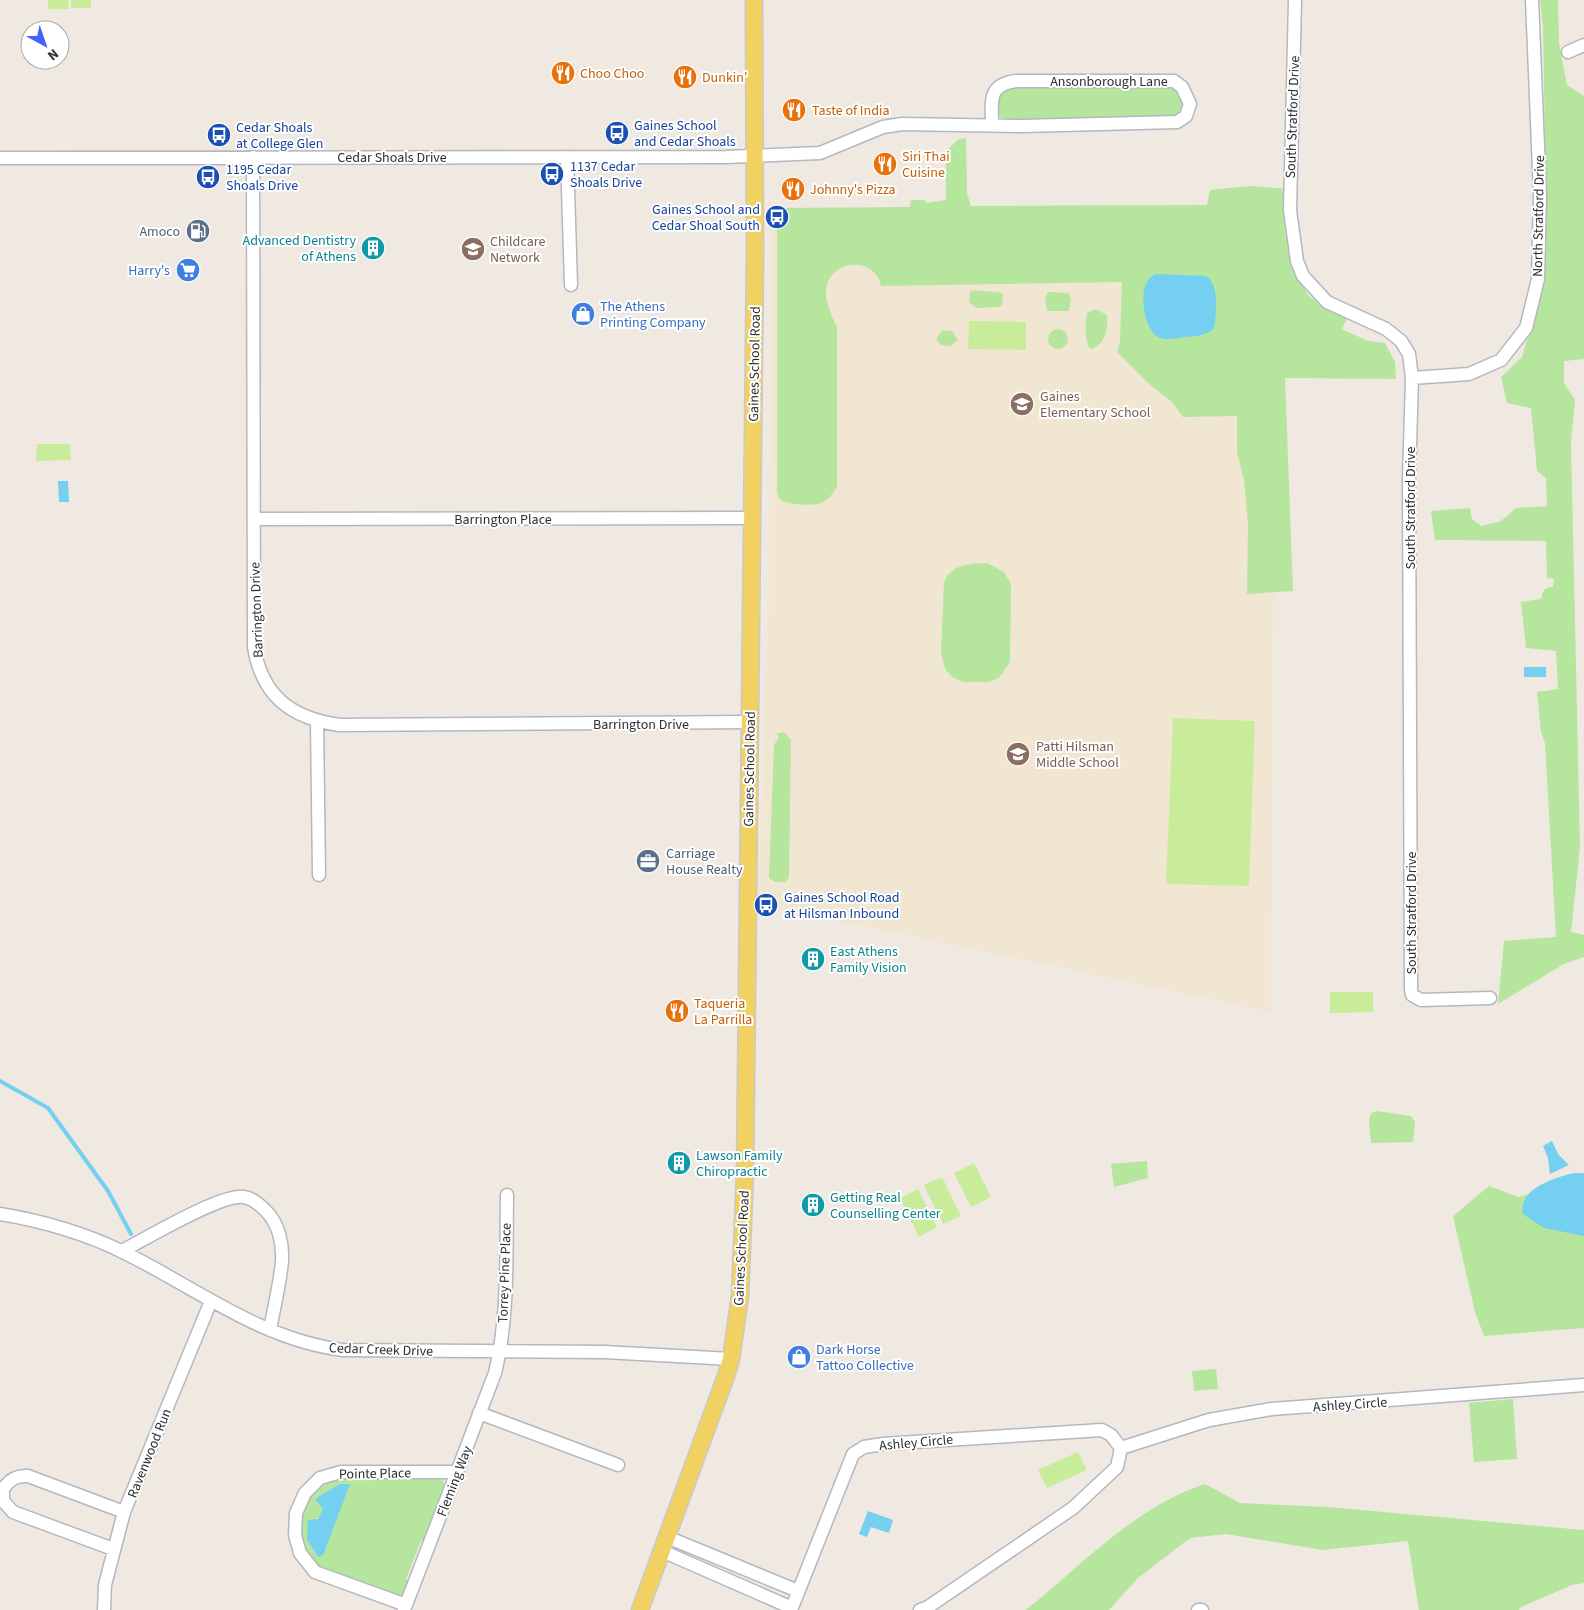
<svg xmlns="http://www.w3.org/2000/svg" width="1584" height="1610" viewBox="0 0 1584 1610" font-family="'Source Sans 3',sans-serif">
  <rect width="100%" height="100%" fill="#efe9e1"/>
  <path fill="#f0e6d1" d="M954,208L1276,210L1271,1012L758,904L769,597L771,210Z"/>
  <path fill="#b6e59e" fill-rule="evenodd" d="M1540,0H1558L1559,43L1567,85L1584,96V359L1564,361V383L1575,400L1571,442L1580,847L1571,932L1584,935V957L1564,964L1498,1004L1504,941L1556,937L1545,743L1541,732L1537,692L1558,689L1556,651L1526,648L1521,602L1541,599C1543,590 1544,587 1553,587L1554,579L1547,578L1546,541L1435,540L1431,511L1470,508L1472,519L1481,526L1501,521L1516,508L1547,506L1546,478L1537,471L1531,408L1507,403L1501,377L1522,357L1537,306L1545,146L1543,26Z
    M1005,87L1175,88L1182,92L1185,110L1170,121L1002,120L996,110L1000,90Z
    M966,138L967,193L971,206L1207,205L1210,190L1250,186L1287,189L1285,231L1290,261L1308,295L1322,306L1347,318L1342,329L1368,341L1385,343L1395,362L1396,379L1285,378L1293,591L1247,594L1248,524L1244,480L1237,452V416L1183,417L1172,402L1148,383L1117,352L1120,342L1122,282L881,286C877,262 844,257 830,278C820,293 831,314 837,327V487C833,493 829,499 823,502C814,507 785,505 779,498L777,491V208L910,207L911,200H924L927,203L946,200V151L959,139Z
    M975,290L1003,293L1002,305L999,307L976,308L969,302L970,292Z
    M1048,292L1068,293L1071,299L1069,311H1047L1045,299Z
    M1095,309L1107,315C1108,328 1106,344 1091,349C1084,342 1085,323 1087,313Z
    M1048 339a10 10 0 1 1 20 0a10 10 0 1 1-20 0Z
    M942,330L952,331L958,340L950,346L941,345L936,339Z
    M987,563L1004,572L1011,584L1010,662L999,678L988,682H963L952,677L945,669L941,652L944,582C952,564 969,564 987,563Z
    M784,732L791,740L789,877L786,882H775L769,878L774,745L779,737L776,734Z
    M1377,1111L1411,1116L1415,1122L1413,1142L1371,1143L1369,1120L1371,1113Z
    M1147,1161L1148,1178L1114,1187L1111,1164Z
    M1584,1176V1328L1484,1336L1475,1312L1453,1216L1489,1186L1519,1197Z
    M1216,1369L1218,1389L1194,1391L1192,1371Z
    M1513,1399L1517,1459L1474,1462L1469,1403Z
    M337,1477H442L445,1487L424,1541H421L406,1579L409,1581L403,1597C387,1592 326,1574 316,1566C303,1554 297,1535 301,1518C306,1497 318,1485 337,1477ZM323,1509L318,1557L307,1540L314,1520L321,1516Z
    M1205,1484L1240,1503L1327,1507L1584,1530V1583L1572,1585L1521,1607L1519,1610H1419L1408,1541L1322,1550L1226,1534L1190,1538L1138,1578L1109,1610H1026C1082,1565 1136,1506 1205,1484Z"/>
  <path fill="#c9ec9a" d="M48,0H68L69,9H48Z
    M71,0H91V8H71Z
    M969,321L1026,322V350L968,349Z
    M37,444H70L71,460L36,461Z
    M1173,718L1255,721L1249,886L1166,884Z
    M1330,992H1373V1012L1330,1013Z
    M974,1163L991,1197L971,1207L954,1173Z
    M942,1177L961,1216L943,1224L924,1185Z
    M918,1189L937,1227L919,1237L900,1198Z
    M1078,1452L1087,1470L1047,1488L1038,1470Z"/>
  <path fill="#75cff0" d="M1156,274L1206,276C1220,284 1216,314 1214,328C1206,336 1196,336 1185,337C1177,338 1165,341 1158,337C1142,327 1136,280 1156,274Z
    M58,481H68L69,502H59Z
    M1524,667H1546V677H1524Z
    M1552,1141L1558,1154L1569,1165L1550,1174L1548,1158L1543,1146Z
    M1574,1173H1584V1236L1544,1228L1523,1214C1517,1189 1556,1177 1574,1173Z
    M340,1484H350L323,1555L318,1557L307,1540L308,1520L318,1519L323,1509L315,1499Z
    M868,1511L893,1520L889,1533L871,1527L867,1537L859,1534Z"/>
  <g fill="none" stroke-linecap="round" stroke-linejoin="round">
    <path stroke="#75cff0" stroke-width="4" d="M0,1081L48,1108L108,1191L131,1234"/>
    <g stroke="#b4b7c1" stroke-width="15">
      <path id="minor" d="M1295,0L1290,210L1297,261L1303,276L1327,302L1386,329L1401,341L1409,354L1412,378L1409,480L1411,989L1412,995L1421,1000L1490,998
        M1568,52L1584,45
        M253,157L254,647C262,696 291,718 339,725L750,722
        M567,157L571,285
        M0,158L726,157L820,153L883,127L902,124L1022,126L1177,122L1186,116L1190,104L1182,87L1174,81H1016C987,85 992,101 992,125
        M1412,378L1469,374L1501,360L1526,328L1538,279L1540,195L1532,0
        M255,519L752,518
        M317,721L319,875
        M0,1214C42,1221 84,1233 123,1252C195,1287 261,1340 343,1350L604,1352L731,1359
        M122,1251C145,1239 222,1193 244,1197C253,1198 261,1206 266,1211C279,1224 283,1244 282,1261C280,1284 274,1307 270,1330
        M479,1413L618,1465
        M1121,1448L1209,1420L1272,1409L1584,1385
        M667,1537L798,1591
        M113,1549L13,1512L3,1501V1489C9,1480 16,1475 28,1476L124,1512
        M662,1551L790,1607
        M406,1605L315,1572L300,1553L295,1535L296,1513L305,1493L320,1478L341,1472H457
        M104,1610L105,1585L124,1512L211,1301
        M404,1610L495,1373C509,1315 506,1254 507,1195
        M791,1610L853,1454L864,1447L883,1444L1102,1430L1111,1435L1121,1448L1117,1467L1073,1508L928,1607L920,1610
        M1198,1610H1202"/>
    </g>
    <g stroke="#c9c9c9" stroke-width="19">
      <path id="major" d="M640,1610L726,1376L731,1359L740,1296L745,1173L755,253L754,0"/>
    </g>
    <use href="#minor" stroke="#fff" stroke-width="12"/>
    <use href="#major" stroke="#f2d163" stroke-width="16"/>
  </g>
  <defs>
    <g id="restaurant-disc" transform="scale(1.25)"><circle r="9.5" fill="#e8710a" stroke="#fff"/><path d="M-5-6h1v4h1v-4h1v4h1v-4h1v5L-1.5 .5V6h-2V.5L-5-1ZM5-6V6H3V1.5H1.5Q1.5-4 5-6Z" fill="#fff"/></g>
    <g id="bus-disc" transform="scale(1.25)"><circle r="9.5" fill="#1a4fb4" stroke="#fff"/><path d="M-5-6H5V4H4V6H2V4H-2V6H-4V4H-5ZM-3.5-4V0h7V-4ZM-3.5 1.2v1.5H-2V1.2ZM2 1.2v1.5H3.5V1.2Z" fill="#fff"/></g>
    <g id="fuel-disc" transform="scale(1.25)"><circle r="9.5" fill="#5c6f8a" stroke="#fff"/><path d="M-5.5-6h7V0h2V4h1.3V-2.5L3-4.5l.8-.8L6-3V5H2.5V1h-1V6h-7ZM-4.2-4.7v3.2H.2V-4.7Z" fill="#fff"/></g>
    <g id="building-disc" transform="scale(1.25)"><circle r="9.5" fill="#0f9aa8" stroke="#fff"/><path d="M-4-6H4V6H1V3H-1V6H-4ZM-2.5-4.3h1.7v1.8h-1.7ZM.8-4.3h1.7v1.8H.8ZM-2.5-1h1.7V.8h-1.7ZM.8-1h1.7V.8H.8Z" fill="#fff"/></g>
    <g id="school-disc" transform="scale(1.25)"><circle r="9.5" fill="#8d6e63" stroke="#fff"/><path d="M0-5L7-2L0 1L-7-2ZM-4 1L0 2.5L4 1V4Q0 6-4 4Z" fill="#fff"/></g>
    <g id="supermarket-disc" transform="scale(1.25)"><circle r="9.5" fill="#3f7fe0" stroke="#fff"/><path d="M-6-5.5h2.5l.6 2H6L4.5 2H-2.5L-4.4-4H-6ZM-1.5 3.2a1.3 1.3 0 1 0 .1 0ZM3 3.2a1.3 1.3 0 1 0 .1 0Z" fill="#fff"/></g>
    <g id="shop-disc" transform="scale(1.25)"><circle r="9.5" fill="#3f7fe0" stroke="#fff"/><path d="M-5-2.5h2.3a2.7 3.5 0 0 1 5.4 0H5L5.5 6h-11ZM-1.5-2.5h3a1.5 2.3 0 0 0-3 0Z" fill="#fff"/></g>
    <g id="office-disc" transform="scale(1.25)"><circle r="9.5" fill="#5c6f8a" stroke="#fff"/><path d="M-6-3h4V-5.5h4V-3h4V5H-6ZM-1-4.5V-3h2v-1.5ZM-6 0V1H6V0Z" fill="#fff"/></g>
  </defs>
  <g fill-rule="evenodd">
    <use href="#restaurant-disc" x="563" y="73"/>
    <use href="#restaurant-disc" x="685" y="77"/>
    <use href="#restaurant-disc" x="794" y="110"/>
    <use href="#bus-disc" x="617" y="133"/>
    <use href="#bus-disc" x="219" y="135"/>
    <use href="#restaurant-disc" x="885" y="164"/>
    <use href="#bus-disc" x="552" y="174"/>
    <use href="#bus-disc" x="208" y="177"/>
    <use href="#restaurant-disc" x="793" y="189"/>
    <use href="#bus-disc" x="777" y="217"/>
    <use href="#fuel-disc" x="198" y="231"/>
    <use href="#building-disc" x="373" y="248"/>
    <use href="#school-disc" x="473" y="249"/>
    <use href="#supermarket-disc" x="188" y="270"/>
    <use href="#shop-disc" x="583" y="314"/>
    <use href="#school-disc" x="1022" y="404"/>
    <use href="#school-disc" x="1018" y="754"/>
    <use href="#office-disc" x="648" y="861"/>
    <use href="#bus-disc" x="766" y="905"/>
    <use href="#building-disc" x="813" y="959"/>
    <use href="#restaurant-disc" x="677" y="1011"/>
    <use href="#building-disc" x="679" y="1163"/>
    <use href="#building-disc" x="813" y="1205"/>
    <use href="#shop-disc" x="799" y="1357"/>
  </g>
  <g text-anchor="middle" stroke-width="4" stroke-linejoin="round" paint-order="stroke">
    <g font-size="14" fill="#c56008" stroke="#fff" text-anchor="start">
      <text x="580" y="78">Choo Choo</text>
      <text x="702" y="82">Dunkin'</text>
      <text x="812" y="115">Taste of India</text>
      <text x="902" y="161">Siri Thai<tspan x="902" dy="16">Cuisine</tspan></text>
      <text x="810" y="194">Johnny's Pizza</text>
      <text x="694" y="1008">Taqueria<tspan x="694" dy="16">La Parrilla</tspan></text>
    </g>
    <g font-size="14" fill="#2e2e2e" stroke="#fff">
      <text x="1109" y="86">Ansonborough Lane</text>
      <text transform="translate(1292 117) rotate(-88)" y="5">South Stratford Drive</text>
      <text x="392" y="162">Cedar Shoals Drive</text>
      <text transform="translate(1538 216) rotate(-89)" y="5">North Stratford Drive</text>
      <text transform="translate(754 364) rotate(-89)" y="5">Gaines School Road</text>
      <text transform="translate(1410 508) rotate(-90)" y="5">South Stratford Drive</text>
      <text x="503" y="524">Barrington Place</text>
      <text transform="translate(256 610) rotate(-92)" y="5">Barrington Drive</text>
      <text x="641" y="729">Barrington Drive</text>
      <text transform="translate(749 769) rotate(-89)" y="5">Gaines School Road</text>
      <text transform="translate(1411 913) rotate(-90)" y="5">South Stratford Drive</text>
      <text transform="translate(741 1248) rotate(-87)" y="5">Gaines School Road</text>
      <text transform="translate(504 1273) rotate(-88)" y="5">Torrey Pine Place</text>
      <text transform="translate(381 1349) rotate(2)" y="5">Cedar Creek Drive</text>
      <text transform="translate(1350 1404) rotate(-4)" y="5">Ashley Circle</text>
      <text transform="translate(916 1442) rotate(-5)" y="5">Ashley Circle</text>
      <text transform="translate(149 1453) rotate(-68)" y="5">Ravenwood Run</text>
      <text transform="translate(375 1473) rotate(-1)" y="5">Pointe Place</text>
      <text transform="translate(454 1481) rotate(-69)" y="5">Fleming Way</text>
    </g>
    <g font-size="14" fill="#164399" stroke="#fff" text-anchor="start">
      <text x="634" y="130">Gaines School<tspan x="634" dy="16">and Cedar Shoals</tspan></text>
      <text x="236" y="132">Cedar Shoals<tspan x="236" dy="16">at College Glen</tspan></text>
      <text x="570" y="171">1137 Cedar<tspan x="570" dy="16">Shoals Drive</tspan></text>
      <text x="226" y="174">1195 Cedar<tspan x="226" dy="16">Shoals Drive</tspan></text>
      <text x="760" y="214" text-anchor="end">Gaines School and<tspan x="760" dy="16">Cedar Shoal South</tspan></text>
      <text x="784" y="902">Gaines School Road<tspan x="784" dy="16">at Hilsman Inbound</tspan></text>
    </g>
    <g font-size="14" fill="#4e5e75" stroke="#fff" text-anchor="end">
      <text x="180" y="236">Amoco</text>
      <text x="666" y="858" text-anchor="start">Carriage<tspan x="666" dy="16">House Realty</tspan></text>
    </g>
    <g font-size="14" fill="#0d838f" stroke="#fff" text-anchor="start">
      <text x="356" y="245" text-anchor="end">Advanced Dentistry<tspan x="356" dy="16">of Athens</tspan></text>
      <text x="830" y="956">East Athens<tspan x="830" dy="16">Family Vision</tspan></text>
      <text x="696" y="1160">Lawson Family<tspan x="696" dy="16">Chiropractic</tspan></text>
      <text x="830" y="1202">Getting Real<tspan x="830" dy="16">Counselling Center</tspan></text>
    </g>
    <g font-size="14" fill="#785e54" stroke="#fff" text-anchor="start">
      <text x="490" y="246">Childcare<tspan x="490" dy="16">Network</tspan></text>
      <text x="1040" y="401">Gaines<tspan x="1040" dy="16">Elementary School</tspan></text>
      <text x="1036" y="751">Patti Hilsman<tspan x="1036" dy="16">Middle School</tspan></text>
    </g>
    <g font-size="14" fill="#366cbe" stroke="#fff" text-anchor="start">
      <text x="170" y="275" text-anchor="end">Harry's</text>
      <text x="600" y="311">The Athens<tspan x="600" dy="16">Printing Company</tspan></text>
      <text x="816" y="1354">Dark Horse<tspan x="816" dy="16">Tattoo Collective</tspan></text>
    </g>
  </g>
  <g transform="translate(45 45) rotate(140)"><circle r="24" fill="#ffffff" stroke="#ababab"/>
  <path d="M0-4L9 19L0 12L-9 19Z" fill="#4264fb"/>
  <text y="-8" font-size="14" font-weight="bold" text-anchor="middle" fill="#2e2e2e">N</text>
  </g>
</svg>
